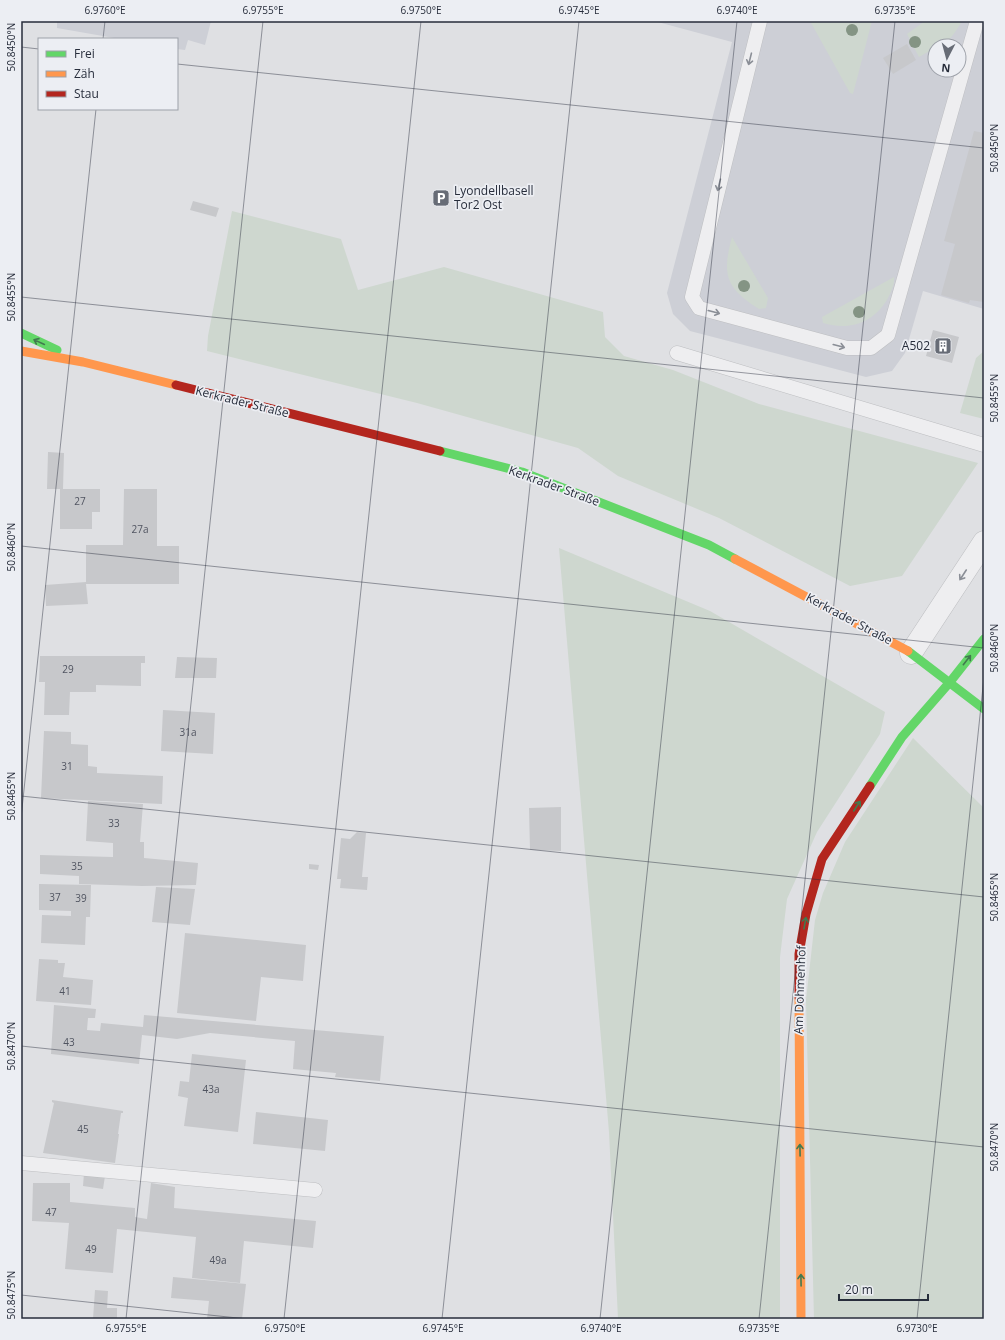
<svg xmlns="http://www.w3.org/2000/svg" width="1005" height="1340" viewBox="0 0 1005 1340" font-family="'Open Sans',sans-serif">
  <rect width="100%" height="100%" fill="#dfe0e3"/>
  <path fill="#cdcfd6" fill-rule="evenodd" d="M57,21H211L205,45L188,40L185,50L177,49V39H120L57,28Z
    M654,21H984V309L923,291L905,353L892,371L866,377L690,331L673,314L667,293L732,42ZM935,46H959V70H935Z"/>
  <path fill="#ced7cf" d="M810,21H872L853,94L850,93Z
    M925,21H962C956,31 948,46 935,46V48L919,57L907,34Z
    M232,211L341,239L358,290L444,267L603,312L605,337L624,356L673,370L759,404L978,463L902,576L850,586L719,518L618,476L578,448L417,403L207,351L208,336Z
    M732,237L768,298L766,308L759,309C725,288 722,274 732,237Z
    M894,277C895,284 891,292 888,298C874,323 850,331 823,323L822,317Z
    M984,351V419L960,413L976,358Z
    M559,548L710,611L885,712L880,734L817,832L787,899L780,957V1319H618L609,1132Z
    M913,738L984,808V1319H814L806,1000L815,920L823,893L845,842Z"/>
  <path fill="#c7c8cb" d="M907,44L916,60L893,74L883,58Z
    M974,131L984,133V302L970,300L969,303L941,295L955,244L944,241Z
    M193,201L219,208L216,217L190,210Z
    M933,330L959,337L952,363L926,356Z
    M48,452L64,453L63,489H100V512H92V529H60V489H47Z
    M124,489H157V546H179V584H86L88,604L46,606L45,585L86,582V545H123Z
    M40,656H145V663H141V686L96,685V692H70L69,715H44L45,682H39Z
    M177,657L217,658L216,678H175Z
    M163,710L215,713L213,754L161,751Z
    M44,731L71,732V744L88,745V766L97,767V773L163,776L162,804L41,798Z
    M88,801L143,804L140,842H144V858L198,863L196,885L142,886L79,884V876L40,874V855L113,857V843L86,841Z
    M561,807V851L530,850L529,808Z
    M357,832L366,833L362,877H368L367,890L340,888L341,879H337L341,838L350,839Z
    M309,864L319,865L318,870L309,869Z
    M39,884L91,885L90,917H86L85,945L41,943L42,915L71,916V911L39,910Z
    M156,887L195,889L190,925L152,922Z
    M185,933L306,945L303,981L261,977L256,1021L177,1013Z
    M39,959L58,960V963H65L63,977L93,980L91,1005L36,1001Z
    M54,1005L96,1009L95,1018H88L87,1030L100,1031L101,1023L143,1027L144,1015L384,1036L380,1081L335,1077L336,1073L293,1069L295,1041L210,1033L177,1039L142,1035L139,1064L51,1054Z
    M192,1054L246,1060L238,1132L184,1126L188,1098L178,1096L180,1081L189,1082Z
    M52,1100L123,1111V1113H121L118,1134H119L115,1163L43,1153L54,1103L52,1102Z
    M256,1112L328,1120L325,1151L253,1144Z
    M84,1173L105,1176L103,1189L83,1186Z
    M33,1183H70V1202L135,1208V1217L147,1219L151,1183L175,1187L174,1208L316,1221L313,1248L244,1241L240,1283L192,1278L196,1237L117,1229L113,1273L65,1269L69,1223L32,1221Z
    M173,1277L246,1284L242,1319H207L209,1301L171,1298Z
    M95,1290L108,1291L107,1308H117V1319H93Z"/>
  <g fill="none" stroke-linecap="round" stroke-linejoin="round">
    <g stroke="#bdbec1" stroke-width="15">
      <path id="lane" d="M760,21L692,297L699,308L847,348H871L888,335L977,21
        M677,353L984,445
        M21,1163L315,1190"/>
    </g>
    <g stroke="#bdbec1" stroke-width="23">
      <path id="street" d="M911,653L984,542"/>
    </g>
    <use href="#lane" stroke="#eeeef0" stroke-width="14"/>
    <use href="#street" stroke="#eeeef0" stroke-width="22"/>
    <path stroke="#63d668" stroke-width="9" d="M21,333L57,350
      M440,451L522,472L709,545L735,559
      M908,651L984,709
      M870,786L902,737L950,682L984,639"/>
    <path stroke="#ff974d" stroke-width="9" d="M21,351L83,362L176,385
      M735,559L908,651
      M799,997L801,1319"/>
    <path stroke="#b3261e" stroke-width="9" d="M176,385L440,451
      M799,997V954L806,914L822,859L870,786"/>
  </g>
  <g fill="#849484">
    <circle cx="852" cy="30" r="6"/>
    <circle cx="915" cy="42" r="6"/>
    <circle cx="744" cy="286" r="6"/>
    <circle cx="859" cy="312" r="6"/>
  </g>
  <defs><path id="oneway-shaft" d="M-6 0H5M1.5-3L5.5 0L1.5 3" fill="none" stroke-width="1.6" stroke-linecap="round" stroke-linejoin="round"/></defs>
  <g stroke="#8a8e96">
    <use href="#oneway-shaft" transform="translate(750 59) rotate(104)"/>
    <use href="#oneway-shaft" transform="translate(719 185) rotate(104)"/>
    <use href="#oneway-shaft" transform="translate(714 312) rotate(15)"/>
    <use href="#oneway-shaft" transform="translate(839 346) rotate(15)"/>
    <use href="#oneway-shaft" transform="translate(963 575) rotate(123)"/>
  </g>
  <g stroke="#42794f">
    <use href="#oneway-shaft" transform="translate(39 342) rotate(-155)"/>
    <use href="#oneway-shaft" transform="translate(967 660) rotate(-52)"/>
    <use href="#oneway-shaft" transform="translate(857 806) rotate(-57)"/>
    <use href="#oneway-shaft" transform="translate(805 923) rotate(-80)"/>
    <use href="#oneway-shaft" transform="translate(800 1150) rotate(-91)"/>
    <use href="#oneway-shaft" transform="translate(801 1280) rotate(-91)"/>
  </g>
  <path fill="none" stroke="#272d3b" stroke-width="1" stroke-opacity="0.45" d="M103,39L105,21M21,47L39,49M177,64L984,148M21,297L984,398M21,546L984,648M21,796L984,897M21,818L96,109M21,1046L984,1147M21,1295L247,1319M126,1319L263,21M284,1319L421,21M442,1319L579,21M600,1319L737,21M759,1319L895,21M917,1319L984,677"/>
  <defs>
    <g id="parking-square" transform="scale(0.9)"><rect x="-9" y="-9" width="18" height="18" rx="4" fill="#676c76" stroke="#eceef3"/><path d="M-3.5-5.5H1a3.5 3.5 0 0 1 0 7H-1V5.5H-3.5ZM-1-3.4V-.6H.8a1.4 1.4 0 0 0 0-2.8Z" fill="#fff"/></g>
    <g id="building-square" transform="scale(0.9)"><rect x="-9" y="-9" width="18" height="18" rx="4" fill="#676c76" stroke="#eceef3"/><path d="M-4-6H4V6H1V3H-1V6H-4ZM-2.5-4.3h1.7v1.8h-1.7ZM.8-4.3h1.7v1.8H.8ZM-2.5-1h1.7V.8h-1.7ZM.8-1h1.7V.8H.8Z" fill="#fff"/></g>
  </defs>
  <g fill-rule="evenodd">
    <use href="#parking-square" x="441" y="198"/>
    <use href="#building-square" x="943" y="346"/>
  </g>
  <g text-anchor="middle" stroke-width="3.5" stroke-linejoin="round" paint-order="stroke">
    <g font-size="10" fill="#505460">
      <text x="80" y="505">27</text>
      <text x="140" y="533">27a</text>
      <text x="68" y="673">29</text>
      <text x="188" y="736">31a</text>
      <text x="67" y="770">31</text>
      <text x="114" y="827">33</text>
      <text x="77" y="870">35</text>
      <text x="55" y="901">37</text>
      <text x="81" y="902">39</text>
      <text x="65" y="995">41</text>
      <text x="69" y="1046">43</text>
      <text x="211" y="1093">43a</text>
      <text x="83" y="1133">45</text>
      <text x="51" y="1216">47</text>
      <text x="91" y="1253">49</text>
      <text x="218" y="1264">49a</text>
    </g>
    <g font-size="12" fill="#272d3b" stroke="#eceef3" text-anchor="start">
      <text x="454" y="195">Lyondellbasell<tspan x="454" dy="14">Tor2 Ost</tspan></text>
      <text x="930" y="350" text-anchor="end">A502</text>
    </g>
    <g font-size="12" fill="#272d3b" stroke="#eceef3">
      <text transform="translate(242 402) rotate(14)" y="4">Kerkrader Straße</text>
      <text transform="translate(554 486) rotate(20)" y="4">Kerkrader Straße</text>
      <text transform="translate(849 619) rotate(28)" y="4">Kerkrader Straße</text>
      <text transform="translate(800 990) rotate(-88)" y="4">Am Dohmenhof</text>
    </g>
  </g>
  <rect width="1005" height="1340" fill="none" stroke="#eceef3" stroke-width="44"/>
  <rect x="38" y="38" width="140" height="72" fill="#eceef3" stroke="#9da1a9"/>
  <rect x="46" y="51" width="20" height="6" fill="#63d668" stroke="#9da1a9"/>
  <text x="74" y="58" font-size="12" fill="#272d3b">Frei</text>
  <rect x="46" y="71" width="20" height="6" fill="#ff974d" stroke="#9da1a9"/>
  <text x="74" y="78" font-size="12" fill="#272d3b">Zäh</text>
  <rect x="46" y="91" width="20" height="6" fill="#b3261e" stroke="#9da1a9"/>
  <text x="74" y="98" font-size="12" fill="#272d3b">Stau</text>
  <g transform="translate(947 58) rotate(186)"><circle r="19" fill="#eceef3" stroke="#9da1a9"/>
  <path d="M0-3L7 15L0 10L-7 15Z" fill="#676c76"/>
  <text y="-6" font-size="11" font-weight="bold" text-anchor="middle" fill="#272d3b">N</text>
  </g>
  <path d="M839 1294v6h89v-6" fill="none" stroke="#272d3b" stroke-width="2"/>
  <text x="845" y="1294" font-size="12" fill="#272d3b" stroke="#eceef3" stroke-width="3" paint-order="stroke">20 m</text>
  <rect x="22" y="22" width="961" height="1296" fill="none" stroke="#272d3b" stroke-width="1.5"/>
  <g font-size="10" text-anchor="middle" fill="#272d3b">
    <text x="105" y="14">6.9760°E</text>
    <text x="263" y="14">6.9755°E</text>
    <text x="421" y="14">6.9750°E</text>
    <text x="579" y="14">6.9745°E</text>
    <text x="737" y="14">6.9740°E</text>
    <text x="895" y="14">6.9735°E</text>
    <text transform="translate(11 47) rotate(-90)" y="4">50.8450°N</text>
    <text transform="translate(994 148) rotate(-90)" y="4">50.8450°N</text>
    <text transform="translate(11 297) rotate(-90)" y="4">50.8455°N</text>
    <text transform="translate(994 398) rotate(-90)" y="4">50.8455°N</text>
    <text transform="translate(11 547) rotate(-90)" y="4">50.8460°N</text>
    <text transform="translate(994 648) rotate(-90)" y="4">50.8460°N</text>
    <text transform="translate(11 796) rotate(-90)" y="4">50.8465°N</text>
    <text transform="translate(994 897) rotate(-90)" y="4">50.8465°N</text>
    <text transform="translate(11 1046) rotate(-90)" y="4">50.8470°N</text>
    <text transform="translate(994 1147) rotate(-90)" y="4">50.8470°N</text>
    <text transform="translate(11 1295) rotate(-90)" y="4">50.8475°N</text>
    <text x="126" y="1332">6.9755°E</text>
    <text x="285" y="1332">6.9750°E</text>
    <text x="443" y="1332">6.9745°E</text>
    <text x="601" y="1332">6.9740°E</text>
    <text x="759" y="1332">6.9735°E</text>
    <text x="917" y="1332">6.9730°E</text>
  </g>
</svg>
